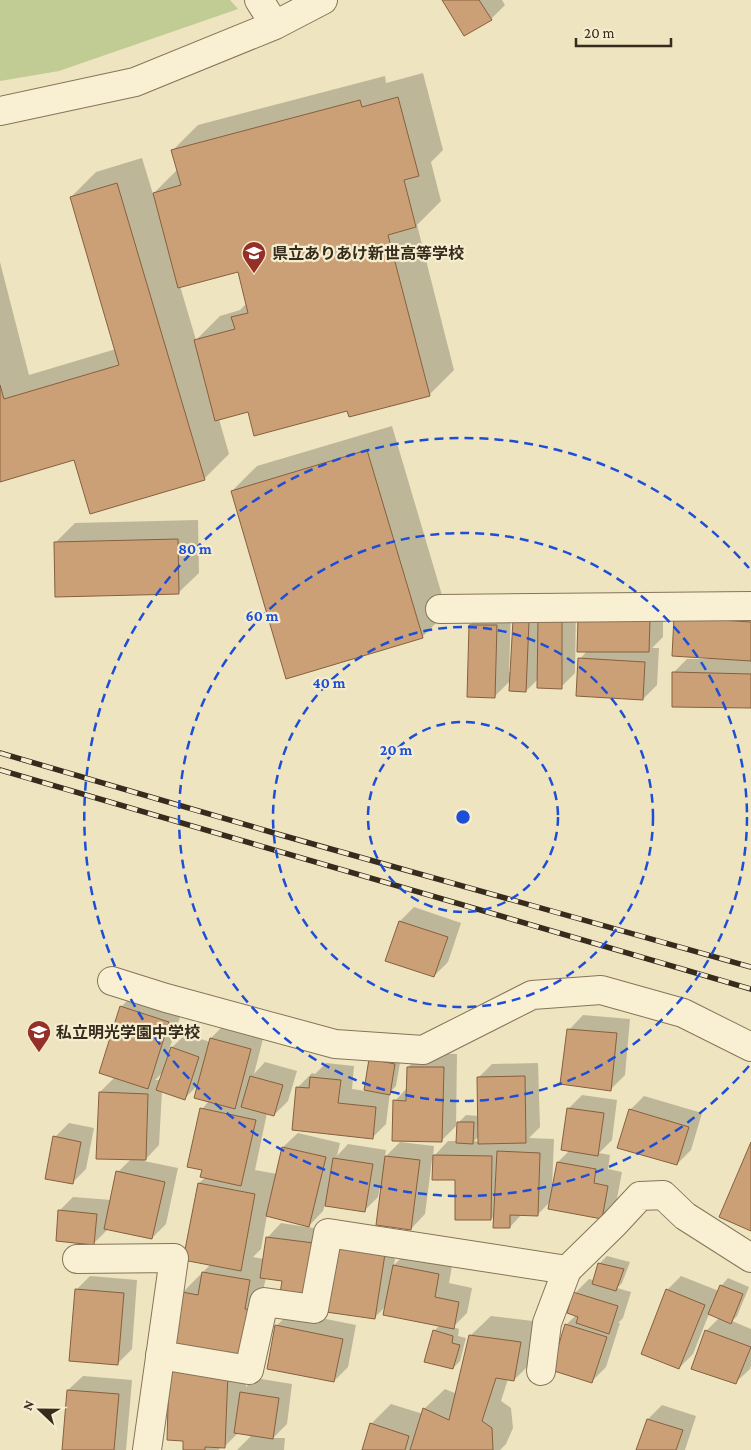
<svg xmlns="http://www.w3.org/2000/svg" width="751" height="1450" viewBox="0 0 751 1450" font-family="'Crimson Pro','Noto Sans JP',serif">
  <rect width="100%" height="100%" fill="#eee4c0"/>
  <path fill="#c1cb94" d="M0,0H230L238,9L59,71L0,81Z"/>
  <path fill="#0003" fill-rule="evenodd" d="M444,0H502L505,5L491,19Z
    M423,73L443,150L431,162L441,201L417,225L454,370L429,395L348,410L249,411L219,419L229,454L204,479L75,459L0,480V262L29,375L116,349L71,197L96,172L142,158L153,194L178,169L173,150L198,125L385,76L386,83ZM238,271L247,303L240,310L220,316L196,340L180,286Z
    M392,426L447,612L422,637L232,491L257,466Z
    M198,520L199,573L178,593L55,543L75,523Z
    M576,606L575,673L561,687L539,678L526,691L511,680L495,696L470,625L484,611L511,612L509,672H512L515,620Z
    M663,606V637L652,648H659L657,685L643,699L580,659L587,651Z
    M751,608V706L673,673L687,659H708V657L676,618Z
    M414,907L461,923L448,962L434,976L400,921Z
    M135,993L183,1008L169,1050L186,1034L210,1042L211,1038L225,1024L264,1035L254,1074L265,1062L297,1071L288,1101L274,1115L267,1113L255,1170L277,1174L283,1147L298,1133L340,1143L337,1156L348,1144L386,1150L385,1157L400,1142L434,1146L433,1157L448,1141H457L459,1122L466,1115L479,1116L478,1078L492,1064L538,1063L540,1127L529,1138L554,1139L552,1188H554L558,1162L570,1150L568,1109L582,1095L617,1100L612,1140L599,1153L610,1155L608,1169L622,1172L616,1204L602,1218L551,1201L537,1215L522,1214L510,1227L495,1215L491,1219L457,1179L432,1160L425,1214L411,1229L382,1186H380L378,1197L364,1211L325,1205L323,1211L308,1227L327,1230L283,1280L266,1278L247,1355L246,1387L255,1378L292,1384L287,1424L273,1438H285L284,1450H237L252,1435L238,1433L224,1447H222L218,1450H184L185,1440L171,1372L183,1292L211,1264L199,1183L206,1177L203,1169L202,1109L209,1101L199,1084L185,1098L162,1091L159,1145L144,1161L178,1168L166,1224L152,1238L108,1229L94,1243L59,1211L73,1197L111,1200L118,1172L131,1159L100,1092L115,1077L121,1007ZM164,1071L161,1080H155ZM479,1136V1142L474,1141ZM267,1215L307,1225V1227L281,1223L267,1238L264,1259L253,1257L261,1249Z
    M583,1015L630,1019L625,1075L611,1089L569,1030Z
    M422,1053L457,1054L456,1126L442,1140L395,1101L407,1088L408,1067Z
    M401,1057L396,1086L390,1092L386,1124L372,1138L297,1088L312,1073L315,1074L326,1063L354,1066L352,1089L365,1091L370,1060Z
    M644,1096L702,1113L691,1150L677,1164L630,1110Z
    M69,1123L94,1128L86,1169L72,1183L55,1137Z
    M398,1240L394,1265L408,1251L453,1260L449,1283L472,1288L467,1313L453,1327L459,1329L458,1336L466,1338L460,1361L453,1368L434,1331L440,1325L386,1306L375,1317L328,1311Z
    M607,1256L630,1262L622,1283L617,1288L631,1292L623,1318L618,1323H620L606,1367L592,1381L566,1325L576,1315L575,1293L589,1279L594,1280L600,1263Z
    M90,1276L137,1280L132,1349L118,1363L76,1290Z
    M681,1276L719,1291L722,1285L728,1278L749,1287L737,1316L732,1321L751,1329V1365L750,1369L735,1383L706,1331L719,1318L709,1314L693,1354L679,1368L667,1290Z
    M291,1312L356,1325L348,1367L334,1381L276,1326Z
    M491,1316L541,1322L534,1360L514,1380L508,1379L501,1401L511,1408L513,1428L506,1444L500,1450H363L371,1424L391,1404L423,1414L424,1409L445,1389L457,1394L470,1336Z
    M83,1376L132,1380L126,1450H63L68,1390Z
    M662,1405L696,1416L685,1450H638L648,1419Z"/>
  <path fill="#cca076" stroke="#86603e" d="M442,0H479L492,20L464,36Z
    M398,97L419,176L404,180L416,227L388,235L430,396L349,417L347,411L254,436L248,412L215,421L194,340L235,329L231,317L248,313L238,272L178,288L153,193L181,185L171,150L360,100L362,107Z
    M117,183L205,480L90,514L74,460L0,482V385L4,399L119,365L70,197Z
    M367,450L423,638L286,679L231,491Z
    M178,539L179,594L55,597L54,542Z
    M674,617L751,622V661L672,656Z
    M578,619H650L649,652H577Z
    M513,620L529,621L526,692L509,691Z
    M538,620H562V689L537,688Z
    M469,625H497L495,698L467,697Z
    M578,658L645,662L643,700L576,696Z
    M672,672L751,674V708L672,707Z
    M399,921L448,937L434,977L385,961Z
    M120,1006L169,1022L148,1089L99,1073Z
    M567,1029L617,1033L611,1091L560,1084Z
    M210,1038L251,1049L235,1109L194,1098Z
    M171,1047L199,1057L185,1100L156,1090Z
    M369,1059L395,1064L390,1095L364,1090Z
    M407,1067H444L442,1142L392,1141L393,1100L406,1101Z
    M250,1076L283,1085L274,1116L241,1107Z
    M525,1076L526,1143L478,1144L477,1077Z
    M310,1077L341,1080L338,1103L376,1107L373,1139L292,1130L296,1087L309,1088Z
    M99,1092L148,1094L146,1160L96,1159Z
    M200,1108L256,1120L241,1186L200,1177L202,1170L187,1167Z
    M567,1108L604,1113L598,1156L561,1150Z
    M629,1109L689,1127L677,1165L617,1148Z
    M457,1122H474L473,1144L456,1143Z
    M53,1136L81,1142L73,1184L45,1179Z
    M751,1142V1231L719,1217Z
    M282,1147L326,1157L309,1227L266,1216Z
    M497,1151L540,1153L538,1216L510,1215V1228H493Z
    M433,1155L492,1156L491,1220H455V1180H432Z
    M385,1156L420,1160L411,1230L376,1225Z
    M333,1158L373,1164L365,1212L325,1206Z
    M557,1162L596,1169L594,1183L608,1186L602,1219L548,1209Z
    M116,1171L165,1182L152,1239L104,1229Z
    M198,1183L255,1194L241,1271L183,1260Z
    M58,1210L97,1214L94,1245L56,1241Z
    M266,1237L314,1243L306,1297L280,1293L282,1281L260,1278Z
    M336,1247L385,1254L375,1319L326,1312Z
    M598,1263L624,1269L616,1291L592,1284Z
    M393,1265L439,1274L435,1297L459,1302L454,1329L383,1315Z
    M202,1272L250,1280L245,1309L254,1310L246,1358L172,1346L182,1292L198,1295Z
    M720,1285L743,1294L731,1324L708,1314Z
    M75,1289L124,1293L118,1365L69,1361Z
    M666,1289L705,1305L679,1369L641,1354Z
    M573,1292L618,1306L609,1334L576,1323L578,1317L567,1313Z
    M565,1324L607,1337L592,1383L551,1370Z
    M275,1325L343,1339L334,1382L267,1369Z
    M433,1330L453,1336L452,1343L460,1345L453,1369L424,1362Z
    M705,1330L751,1347L736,1384L691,1369Z
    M469,1335L521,1342L514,1381L496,1378L482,1421L492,1428L493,1450H410L423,1408L449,1420Z
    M169,1371L228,1373L225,1448L205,1447V1450H183V1441L167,1440Z
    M67,1390L119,1394L114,1450H62Z
    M240,1392L279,1398L273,1439L234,1433Z
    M647,1419L683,1430L676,1450H636Z
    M370,1423L409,1436L405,1450H362Z"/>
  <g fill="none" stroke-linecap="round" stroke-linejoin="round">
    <g stroke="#867458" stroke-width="30">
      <path id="minor" d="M259,0L275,25
        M0,111L135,82L275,25L323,0
        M440,609L751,606
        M112,981L166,998L335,1044L423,1050L532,995L601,990L683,1013L751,1047
        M77,1259L174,1258L147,1450
        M160,1355L249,1370L264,1302L314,1309L328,1233L567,1270
        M541,1371L547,1323L567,1270L614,1224L640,1196L663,1195L685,1216L751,1258"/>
    </g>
    <use href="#minor" stroke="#f9f0d3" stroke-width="28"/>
    <g stroke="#362b1c" stroke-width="5.5">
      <path id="rail" d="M0,753L281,835L751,967
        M0,770L751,989"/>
    </g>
    <use href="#rail" stroke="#f5edcf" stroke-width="4" stroke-dasharray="11" stroke-linecap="butt"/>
  </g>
  <g fill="none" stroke="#1d4ed8" stroke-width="2.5" stroke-dasharray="9 6">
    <circle cx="463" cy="817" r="95"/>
    <circle cx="463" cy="817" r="190"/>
    <circle cx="463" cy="817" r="284"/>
    <path d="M749 1066A379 379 0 1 1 749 568"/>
  </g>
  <defs>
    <g id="school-pin" transform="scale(1.25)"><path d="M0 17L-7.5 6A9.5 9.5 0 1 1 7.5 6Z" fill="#953028" stroke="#f5edcf"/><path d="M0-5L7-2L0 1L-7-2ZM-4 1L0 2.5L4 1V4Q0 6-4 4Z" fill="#fff"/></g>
  </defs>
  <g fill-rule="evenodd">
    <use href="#school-pin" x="254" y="253"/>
    <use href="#school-pin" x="39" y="1032"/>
  </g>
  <g text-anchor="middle" stroke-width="4.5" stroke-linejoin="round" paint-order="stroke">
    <g font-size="16" font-weight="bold" fill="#362b1c" stroke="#f5edcf" text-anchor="start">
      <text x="272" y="259">県立ありあけ新世高等学校</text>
      <text x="56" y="1038">私立明光学園中学校</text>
    </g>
  </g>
  <circle cx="463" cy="817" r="8" fill="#1d4ed8" stroke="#f5edcf" stroke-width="2.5"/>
  <g font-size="15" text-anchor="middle" font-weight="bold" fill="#1d4ed8" stroke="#f5edcf" stroke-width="4.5" stroke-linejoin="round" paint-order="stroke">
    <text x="195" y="554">80 m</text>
    <text x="262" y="621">60 m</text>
    <text x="329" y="688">40 m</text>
    <text x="396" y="755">20 m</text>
  </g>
  <g transform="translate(40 1410) rotate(292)" stroke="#f5edcf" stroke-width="4" paint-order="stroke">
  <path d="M0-4L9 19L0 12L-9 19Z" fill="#362b1c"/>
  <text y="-8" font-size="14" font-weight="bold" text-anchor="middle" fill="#362b1c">N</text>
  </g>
  <path d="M576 38v8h95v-8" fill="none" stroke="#362b1c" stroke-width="2.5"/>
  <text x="584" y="38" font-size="15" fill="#362b1c" stroke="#f5edcf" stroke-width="4" paint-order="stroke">20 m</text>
</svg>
